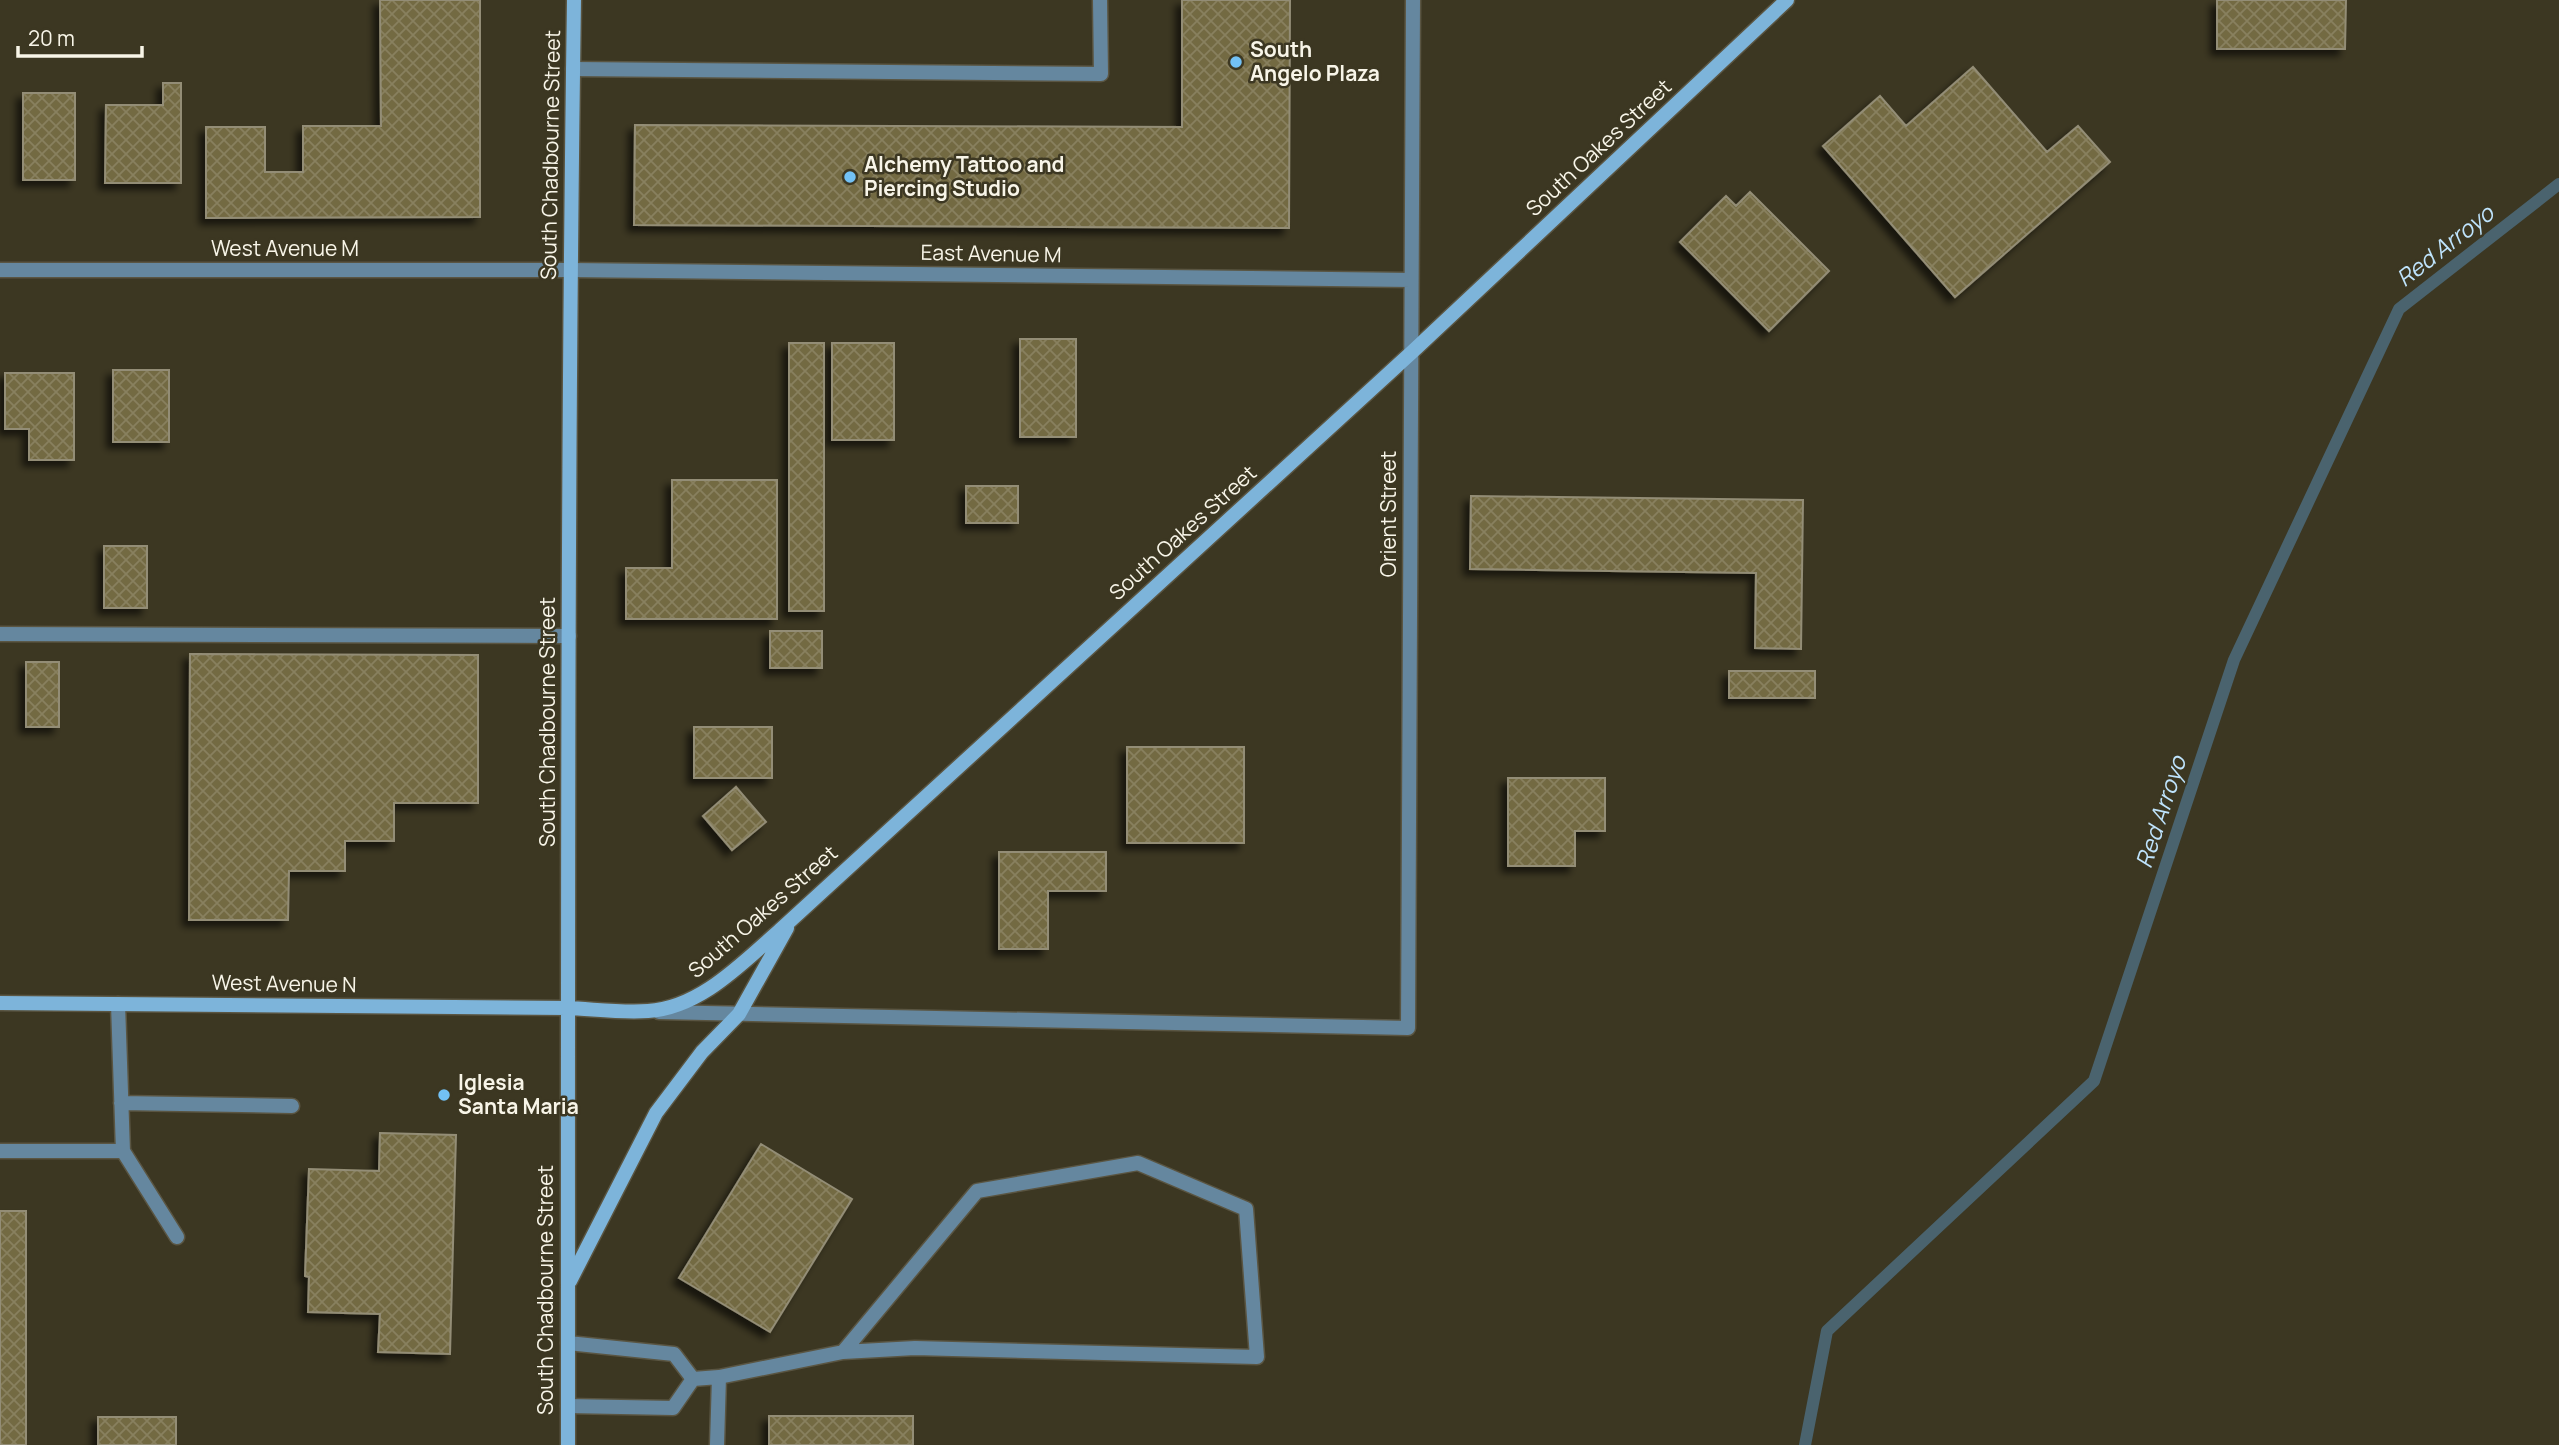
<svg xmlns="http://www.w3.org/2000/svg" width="2559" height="1445" viewBox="0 0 2559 1445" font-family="Manrope,sans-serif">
  <defs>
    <pattern id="building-cross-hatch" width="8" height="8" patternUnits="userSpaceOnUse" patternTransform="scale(1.75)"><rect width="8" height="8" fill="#736a43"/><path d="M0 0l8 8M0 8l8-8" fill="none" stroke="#88805e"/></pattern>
    <filter id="shadow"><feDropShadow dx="-6" dy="6" stdDeviation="3.5" flood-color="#0009"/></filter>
  </defs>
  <rect width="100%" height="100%" fill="#3c3722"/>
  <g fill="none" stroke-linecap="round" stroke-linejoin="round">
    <path stroke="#4a636e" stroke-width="12" d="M1805,1445L1827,1331L2094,1081L2234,660L2399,309L2559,184"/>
  </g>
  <path fill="url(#building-cross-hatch)" stroke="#938d76" stroke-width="2" filter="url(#shadow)" d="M380,0H480V217L206,218V127H265V172H303V126H381Z
    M1182,0H1290L1289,228L634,225L635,125L1182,127Z
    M2217,0H2346L2345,49H2217Z
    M1973,67L2047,152L2078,126L2110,162L1955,297L1823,146L1880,96L1906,126Z
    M163,83H181V183H105L106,105H163Z
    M23,93H75V180H23Z
    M1750,192L1829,271L1769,331L1680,242L1726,196L1736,206Z
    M1020,339H1076V437H1020Z
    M789,343H824V611H789Z
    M832,343H894V440H832Z
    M113,370H169V442H113Z
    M5,373H74V460H29V429H5Z
    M672,480H777V619H626V568H672Z
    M966,486H1018V523H966Z
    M1471,496L1803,500L1801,649L1755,648L1756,573L1470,569Z
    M104,546H147V608H104Z
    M770,631H822V668H770Z
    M190,654L478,655V803H394V841H345V871H289L288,920H189Z
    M26,662H59V727H26Z
    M1729,671H1815V698H1729Z
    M694,727H772V778H694Z
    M1127,747H1244V843H1127Z
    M1508,778H1605V831H1575V866H1508Z
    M736,787L766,822L732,850L703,816Z
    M999,852H1106V891H1048V949H999Z
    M380,1133L456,1135L450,1354L378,1352L380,1314L308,1312L309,1277L305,1276L309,1169L379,1171Z
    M761,1144L852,1199L770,1332L679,1278Z
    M0,1211H26V1445H0Z
    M769,1416H913V1445H769Z
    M98,1417H176V1445H98Z"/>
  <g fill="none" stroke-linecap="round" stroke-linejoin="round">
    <g stroke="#5a5542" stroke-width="17">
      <path id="service" d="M573,69L1101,74L1100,0
        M0,634L569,636
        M121,1103L292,1106
        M0,1151H123L118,1004
        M123,1151L177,1237
        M568,1343L674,1354L693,1379L719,1377
        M568,1406L673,1408L693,1379
        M717,1445L719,1377L843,1352L915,1348L1257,1357L1246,1209L1138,1163L977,1191L843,1352"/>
    </g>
    <g stroke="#5a5542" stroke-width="17">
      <path id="minor" d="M0,270H570L1411,280
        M659,1012L1408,1028L1413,0"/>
    </g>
    <g stroke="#5a5542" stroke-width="17">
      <path id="secondary" d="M0,1003L567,1008C593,1009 621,1013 648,1011C700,1008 742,963 779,931L1411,353L1787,0
        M570,1281L656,1113L702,1052L739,1014L787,928
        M568,1445C568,963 567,482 574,0"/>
    </g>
    <use href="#service" stroke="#65879f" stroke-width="14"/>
    <use href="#minor" stroke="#65879f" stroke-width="14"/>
    <use href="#secondary" stroke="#7db4da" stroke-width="14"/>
  </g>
  <g fill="#72c1f5" stroke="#3c3722" stroke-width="2.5">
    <circle cx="1236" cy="62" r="7"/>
    <circle cx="850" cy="177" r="7"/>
    <circle cx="444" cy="1095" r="7"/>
  </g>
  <g text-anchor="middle" stroke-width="5" stroke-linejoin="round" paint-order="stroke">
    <g font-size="21" font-weight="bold" fill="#f8f5e8" stroke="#3c3722" text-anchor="start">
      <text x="1250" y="57">South<tspan x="1250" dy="24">Angelo Plaza</tspan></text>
      <text x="864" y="172">Alchemy Tattoo and<tspan x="864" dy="24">Piercing Studio</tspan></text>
      <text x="458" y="1090">Iglesia<tspan x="458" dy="24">Santa Maria</tspan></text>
    </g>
    <g font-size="21" fill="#f8f5e8" stroke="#3c3722">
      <text transform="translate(1599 148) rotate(-43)" y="7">South Oakes Street</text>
      <text transform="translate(551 155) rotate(-89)" y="7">South Chadbourne Street</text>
      <text x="285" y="256">West Avenue M</text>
      <text transform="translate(991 254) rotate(1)" y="7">East Avenue M</text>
      <text transform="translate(1389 514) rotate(-90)" y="7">Orient Street</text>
      <text transform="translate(1183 533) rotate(-42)" y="7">South Oakes Street</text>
      <text transform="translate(548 722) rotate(-90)" y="7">South Chadbourne Street</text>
      <text transform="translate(763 912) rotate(-41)" y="7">South Oakes Street</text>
      <text transform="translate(284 984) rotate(1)" y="7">West Avenue N</text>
      <text transform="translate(546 1290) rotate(-90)" y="7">South Chadbourne Street</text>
    </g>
    <g font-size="23" font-style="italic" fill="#bfe4fd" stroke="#3c3722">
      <text transform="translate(2445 246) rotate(-38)" y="8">Red Arroyo</text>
      <text transform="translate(2161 812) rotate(-72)" y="8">Red Arroyo</text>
    </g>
  </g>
  <path d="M18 46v10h124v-10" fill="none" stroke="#f8f5e8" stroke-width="3.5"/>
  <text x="28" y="46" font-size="21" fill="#f8f5e8" stroke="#3c3722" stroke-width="5" paint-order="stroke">20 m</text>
</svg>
